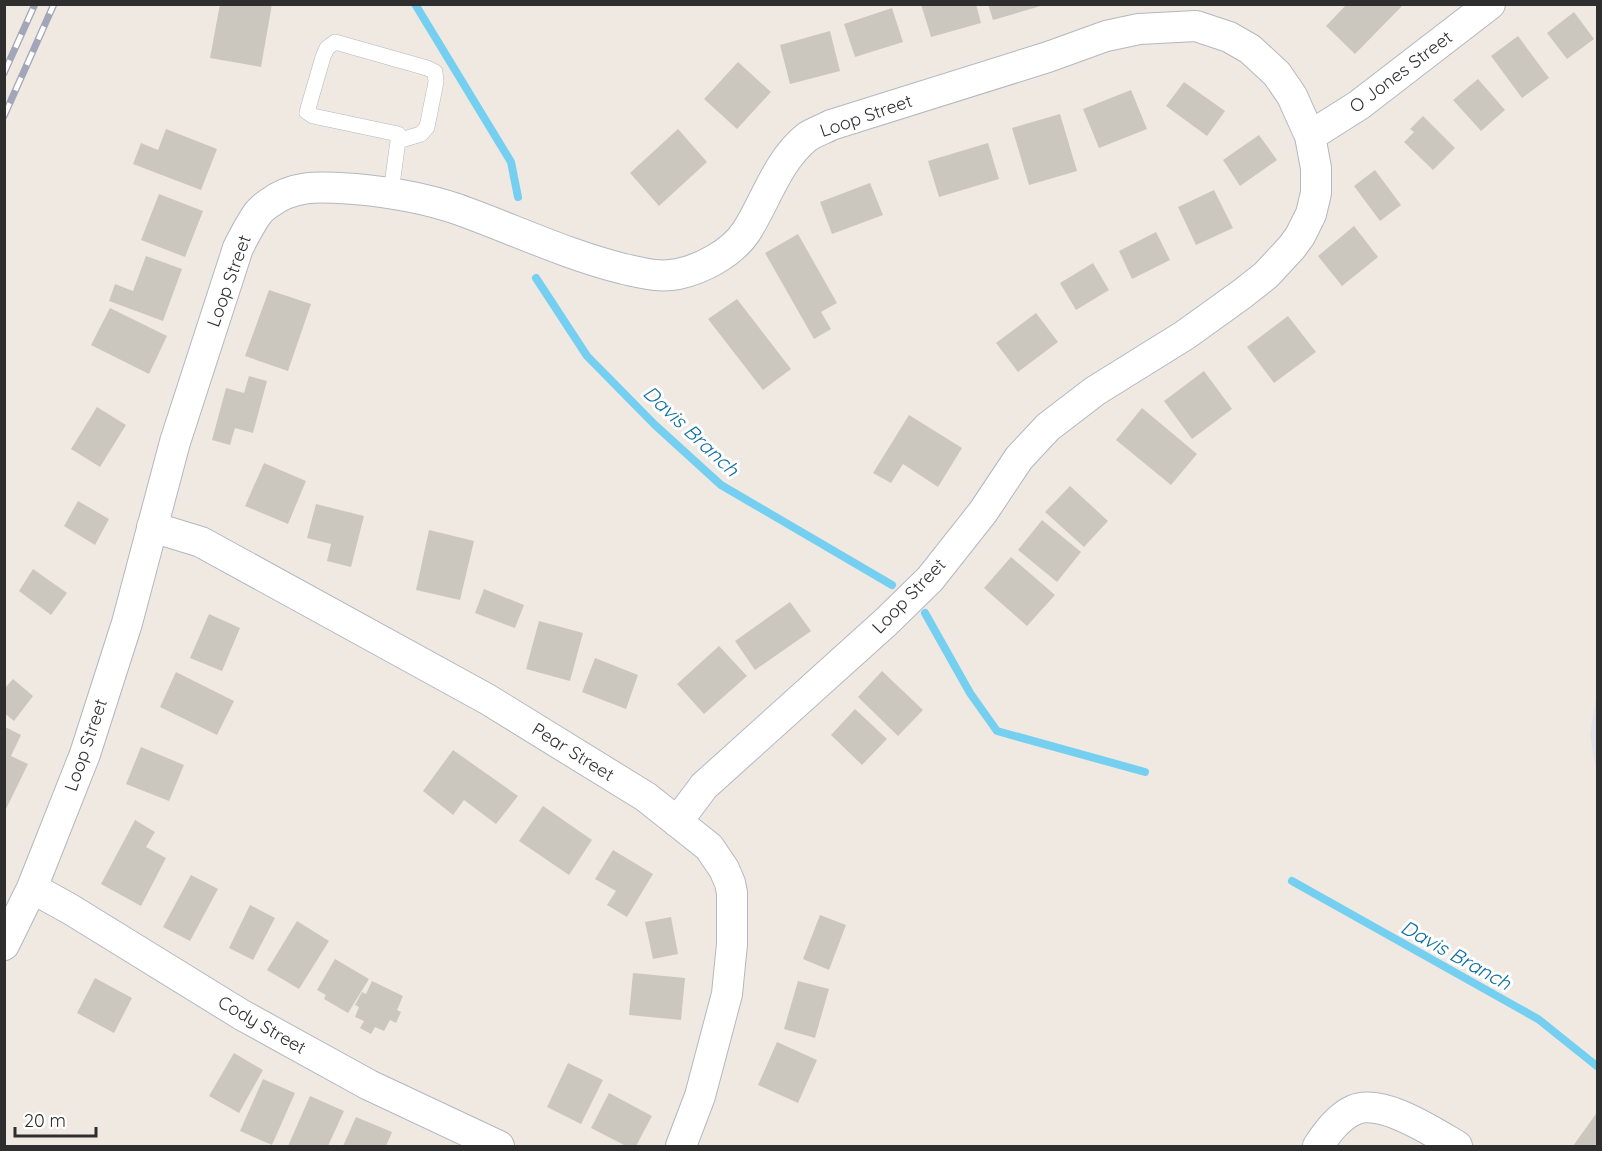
<svg xmlns="http://www.w3.org/2000/svg" width="1602" height="1151" viewBox="0 0 1602 1151" font-family="Quicksand,sans-serif">
  <rect width="100%" height="100%" fill="#efe9e1"/>
  <path fill="#e3e1e8" d="M1597,692V775L1590,735Z"/>
  <g fill="none" stroke-linecap="round" stroke-linejoin="round">
    <path stroke="#75cff0" stroke-width="8" d="M415,4L511,162L518,197
      M536,278L587,356L655,425L721,485L892,585
      M925,613L970,693L997,731L1145,772
      M1292,881L1538,1019L1598,1067"/>
  </g>
  <path fill="#cbc7bf" d="M220,4H272L261,67L210,58Z
    M921,4H976L981,23L931,37Z
    M988,4H1044V5L993,20Z
    M1347,4H1404L1355,54L1326,26Z
    M892,8L903,42L855,57L844,24Z
    M1574,12L1594,39L1567,59L1547,33Z
    M830,31L840,71L790,84L780,45Z
    M1518,36L1549,78L1522,98L1491,56Z
    M738,62L771,92L737,129L704,99Z
    M1478,79L1505,110L1481,131L1453,100Z
    M1184,82L1225,111L1207,136L1166,106Z
    M1131,90L1147,129L1099,148L1083,109Z
    M1060,114L1077,171L1029,185L1012,128Z
    M1423,116L1455,148L1433,170L1404,142L1414,132L1410,129Z
    M166,129L217,149L201,190L133,164L141,143L158,150Z
    M678,129L707,162L659,206L630,173Z
    M1259,135L1277,160L1240,186L1223,160Z
    M988,143L999,179L939,197L928,161Z
    M1375,170L1401,205L1380,221L1354,186Z
    M870,183L883,215L832,234L820,202Z
    M1214,190L1233,228L1196,245L1178,207Z
    M159,194L203,211L185,257L141,240Z
    M1354,226L1378,257L1342,286L1318,256Z
    M1156,232L1170,260L1132,279L1119,251Z
    M798,234L837,303L821,312L831,329L814,339L765,253Z
    M146,256L182,269L163,321L109,301L115,284L133,291Z
    M1093,263L1109,290L1076,310L1060,283Z
    M269,290L311,304L288,371L245,356Z
    M737,299L791,369L763,390L708,319Z
    M110,308L167,336L149,374L91,345Z
    M1036,313L1058,342L1018,372L996,343Z
    M1288,316L1316,352L1274,383L1247,347Z
    M1204,371L1232,409L1192,439L1164,401Z
    M249,376L267,381L253,433L235,428L230,445L212,440L226,388L244,393Z
    M97,407L126,425L100,467L71,449Z
    M1142,408L1197,454L1171,485L1116,440Z
    M909,415L962,448L938,487L903,464L891,483L873,473Z
    M264,463L306,481L288,524L245,506Z
    M1070,486L1108,521L1084,547L1045,512Z
    M78,501L109,519L95,545L64,526Z
    M316,504L364,516L351,567L327,561L331,544L307,538Z
    M1042,520L1081,552L1057,582L1018,550Z
    M429,530L474,541L460,600L416,590Z
    M1011,557L1055,595L1027,626L984,588Z
    M33,569L67,593L51,615L19,591Z
    M484,589L524,605L515,628L475,613Z
    M790,602L811,631L755,670L735,641Z
    M209,614L240,628L222,671L190,658Z
    M539,621L583,633L570,681L526,669Z
    M719,646L747,676L704,714L677,684Z
    M595,658L638,675L626,709L582,692Z
    M882,671L923,710L898,736L858,697Z
    M176,672L234,701L217,735L160,707Z
    M13,679L33,696L14,721L4,713V689Z
    M855,709L887,739L862,765L831,735Z
    M5,727L21,735L11,756L28,764L5,811Z
    M141,747L184,765L169,801L126,784Z
    M453,750L518,796L496,824L464,800L453,815L423,791Z
    M543,806L592,840L569,875L519,841Z
    M135,820L155,832L146,847L166,858L141,906L101,884Z
    M613,850L653,874L627,917L607,905L616,891L595,879Z
    M191,875L218,889L190,941L163,927Z
    M250,905L275,918L253,960L229,948Z
    M820,915L846,925L829,970L803,959Z
    M671,917L678,954L653,959L645,922Z
    M297,921L329,941L299,989L267,970Z
    M335,959L369,979L348,1013L324,999L326,995L317,990Z
    M633,973L685,978L681,1020L629,1015Z
    M95,978L132,998L114,1033L77,1013Z
    M372,981L403,996L397,1010L401,1012L396,1023L390,1020L384,1031L375,1027L371,1034L360,1028L364,1021L355,1017L359,1007L355,1005L362,992L366,994Z
    M798,981L829,989L815,1038L784,1029Z
    M777,1042L817,1060L798,1103L758,1085Z
    M234,1053L263,1070L239,1113L209,1096Z
    M568,1063L603,1080L581,1124L547,1107Z
    M263,1079L295,1093L272,1145L240,1131Z
    M609,1093L652,1116L636,1146H626L591,1128Z
    M310,1096L344,1111L328,1146H288Z
    M1598,1111V1146H1573Z
    M356,1117L392,1132L386,1146H343Z"/>
  <g fill="none" stroke-linecap="round" stroke-linejoin="round">
    <g stroke="#b4b7c1" stroke-width="16">
      <path id="lane" d="M391,192L398,141V134L313,116L307,112L323,57L327,48L335,42L427,68L435,72L436,82L427,127L421,134L398,141"/>
    </g>
    <g stroke="#b4b7c1" stroke-width="32">
      <path id="street" d="M1310,136L1359,105L1490,4
        M152,527L201,542L487,699L646,797L709,847L724,869L730,883L732,893V944L727,994L700,1096L681,1146
        M32,888L70,909L242,1015L369,1085L499,1146
        M4,945L32,888L85,754L127,623L175,442L238,248C244,236 250,224 258,213C261,209 264,207 268,204C295,183 323,187 355,189C390,192 424,198 457,209C513,229 567,255 624,269C642,273 659,278 678,274C702,269 732,253 746,232C766,201 777,161 807,137C814,132 824,129 831,125L1048,57L1106,36L1139,29L1196,26L1229,37L1250,49L1277,74L1292,96L1310,136L1316,168V193L1311,214L1300,236L1292,247L1266,275L1242,294L1185,335L1095,391L1048,427L1019,458L983,512L930,579L886,622L704,786L677,822
        M1318,1146C1327,1133 1338,1117 1354,1110C1382,1098 1433,1132 1457,1146"/>
    </g>
    <use href="#lane" stroke="#fff" stroke-width="15"/>
    <use href="#street" stroke="#fff" stroke-width="30"/>
    <g stroke="#a3a6b8" stroke-width="7">
      <path id="rail" d="M4,73L35,4
        M4,116L54,4"/>
    </g>
    <use href="#rail" stroke="#fff" stroke-width="4.5" stroke-dasharray="14" stroke-linecap="butt"/>
  </g>
  <g text-anchor="middle" stroke-width="6" stroke-linejoin="round" paint-order="stroke">
    <g font-size="18" fill="#2e2e2e" stroke="#fff">
      <text transform="translate(1401 72) rotate(-37)" y="6">O Jones Street</text>
      <text transform="translate(866 116) rotate(-19)" y="6">Loop Street</text>
      <text transform="translate(229 281) rotate(-70)" y="6">Loop Street</text>
      <text transform="translate(909 596) rotate(-46)" y="6">Loop Street</text>
      <text transform="translate(86 745) rotate(-71)" y="6">Loop Street</text>
      <text transform="translate(573 752) rotate(32)" y="6">Pear Street</text>
      <text transform="translate(262 1025) rotate(30)" y="6">Cody Street</text>
    </g>
    <g font-size="20" font-style="italic" fill="#0d6fa3" stroke="#fff">
      <text transform="translate(691 431) rotate(43)" y="7">Davis Branch</text>
      <text transform="translate(1456 955) rotate(29)" y="7">Davis Branch</text>
    </g>
  </g>
  <rect width="1602" height="1151" fill="none" stroke="#2e2e2e" stroke-width="12"/>
  <path d="M15 1127v9h81v-9" fill="none" stroke="#2e2e2e" stroke-width="3"/>
  <text x="24" y="1127" font-size="18" fill="#2e2e2e" stroke="#ffffff" stroke-width="4.5" paint-order="stroke">20 m</text>
</svg>
